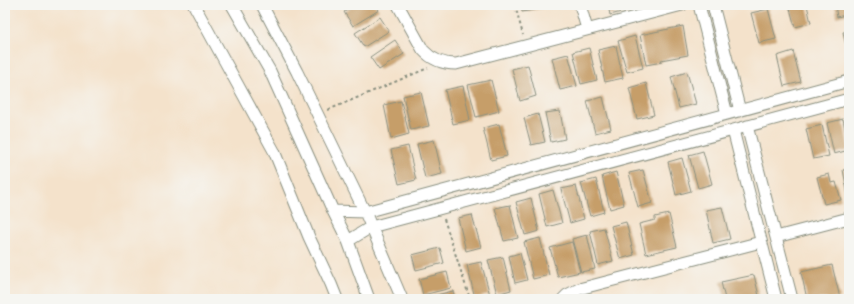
<svg xmlns="http://www.w3.org/2000/svg" width="854" height="304" viewBox="0 0 854 304" font-family="Pangolin,sans-serif">
  <rect width="100%" height="100%" fill="#f6f6f2"/>
  <filter id="ink" filterUnits="userSpaceOnUse"><feTurbulence type="fractalNoise" baseFrequency=".025" numOctaves="2"/><feDisplacementMap in="SourceGraphic" scale="8" xChannelSelector="R" yChannelSelector="G"/><feConvolveMatrix kernelMatrix="1 2 1 2 8 2 1 2 1" color-interpolation-filters="sRGB"/></filter>
  <filter id="wash" filterUnits="userSpaceOnUse"><feTurbulence type="fractalNoise" baseFrequency=".012" numOctaves="4" result="noise"/><feDisplacementMap in="SourceGraphic" scale="16" xChannelSelector="R" yChannelSelector="G"/><feGaussianBlur stdDeviation="0.9" result="paint"/><feColorMatrix in="noise" values="0 0 0 0 0 0 0 0 0 0 0 0 0 0 0 0 0 1.4 0 .05"/><feComposite in="paint" operator="in"/></filter>
  <g filter="url(#wash)">
    <rect width="100%" height="100%" fill="#f4e2cb"/>
    <g id="blocks">
      <path fill="#c69e69" d="M356,5H375L379,10L353,26L344,12Z
        M521,5H556V6L522,12Z
        M608,5H640L641,7L610,15Z
        M789,5H807L811,23L795,27Z
        M835,5H849V14L837,17Z
        M768,9L776,39L759,43L751,13Z
        M380,17L389,31L364,47L355,33Z
        M683,26L688,55L661,60L662,62L646,65L640,35Z
        M849,31V55H848L843,32Z
        M635,36L643,68L627,72L618,41Z
        M395,40L404,54L379,70L370,57Z
        M616,46L623,78L605,82L598,50Z
        M589,48L597,80L581,84L573,52Z
        M793,51L801,82L784,86L777,56Z
        M568,54L577,86L560,90L552,58Z
        M528,65L536,96L520,101L512,69Z
        M687,72L696,104L679,108L671,77Z
        M491,80L499,111L476,117L468,85Z
        M646,83L654,115L637,119L629,88Z
        M463,86L470,120L453,124L445,90Z
        M421,92L429,126L411,130L403,96Z
        M603,97L611,129L595,133L587,101Z
        M401,101L409,134L391,139L384,105Z
        M560,111L565,139L551,142L545,113Z
        M538,114L545,142L531,145L524,118Z
        M843,119L849,150L834,154L827,123Z
        M499,124L507,156L491,160L483,128Z
        M822,125L829,156L813,159L806,129Z
        M434,140L442,174L425,178L417,144Z
        M408,146L416,180L399,184L391,150Z
        M703,151L712,184L698,188L689,155Z
        M682,158L691,191L676,195L668,162Z
        M849,168V196H848L843,170Z
        M643,170L652,203L638,207L629,173Z
        M616,172L624,205L610,209L602,176Z
        M829,174L831,183L836,182L841,200L824,204L817,177Z
        M596,179L604,212L590,216L581,183Z
        M576,186L584,219L570,223L561,189Z
        M553,190L562,223L547,227L539,194Z
        M531,198L539,231L525,235L516,202Z
        M510,205L518,238L504,241L495,208Z
        M722,207L730,239L713,243L706,210Z
        M669,214L677,247L646,254L639,224L655,220V217Z
        M472,215L481,247L466,251L458,218Z
        M626,222L634,255L620,259L611,226Z
        M604,228L613,261L598,265L590,231Z
        M587,235L595,269L581,272L572,239Z
        M540,238L549,275L533,279L524,242Z
        M572,242L580,272L558,277L550,248Z
        M440,248L444,263L416,270L412,255Z
        M520,253L527,280L515,283L509,256Z
        M503,257L511,290L497,294L488,260Z
        M481,262L490,295L475,298L467,265Z
        M832,265L840,298L834,299H807L801,272Z
        M447,272L451,288L423,295L419,279Z
        M754,275L759,296L746,299H725L721,282Z
        M453,291L455,299H424L423,298Z"/>
    </g>
  </g>
  <g filter="url(#ink)">
    <use href="#blocks" fill-opacity="0" stroke="#8a9080" stroke-width="1"/>
    <g fill="none" stroke-linecap="round" stroke-linejoin="round">
      <g stroke="#8a9080" stroke-width="13">
        <path id="minor" d="M194,5L274,151L309,237L331,284L337,299
          M232,5L270,71L333,211L348,241L369,299
          M262,5L297,72L365,212L402,299
          M398,5L423,50C432,60 442,64 456,64L682,5
          M580,5L587,29
          M699,5L727,114
          M713,5L740,111
          M747,126L792,299
          M733,130L776,299
          M333,211L365,212L849,81
          M776,237L849,218
          M348,241L371,227L849,99
          M563,299L567,295L579,289L761,242"/>
      </g>
      <path stroke="#8a9080" stroke-width="2" stroke-dasharray="3 3" stroke-linecap="butt" d="M515,5L523,35
        M328,110L428,68
        M444,219L470,299"/>
      <use href="#minor" stroke="#fff" stroke-width="11"/>
    </g>
  </g>
  <rect width="854" height="304" fill="none" stroke="#f6f6f2" stroke-width="20"/>
</svg>
